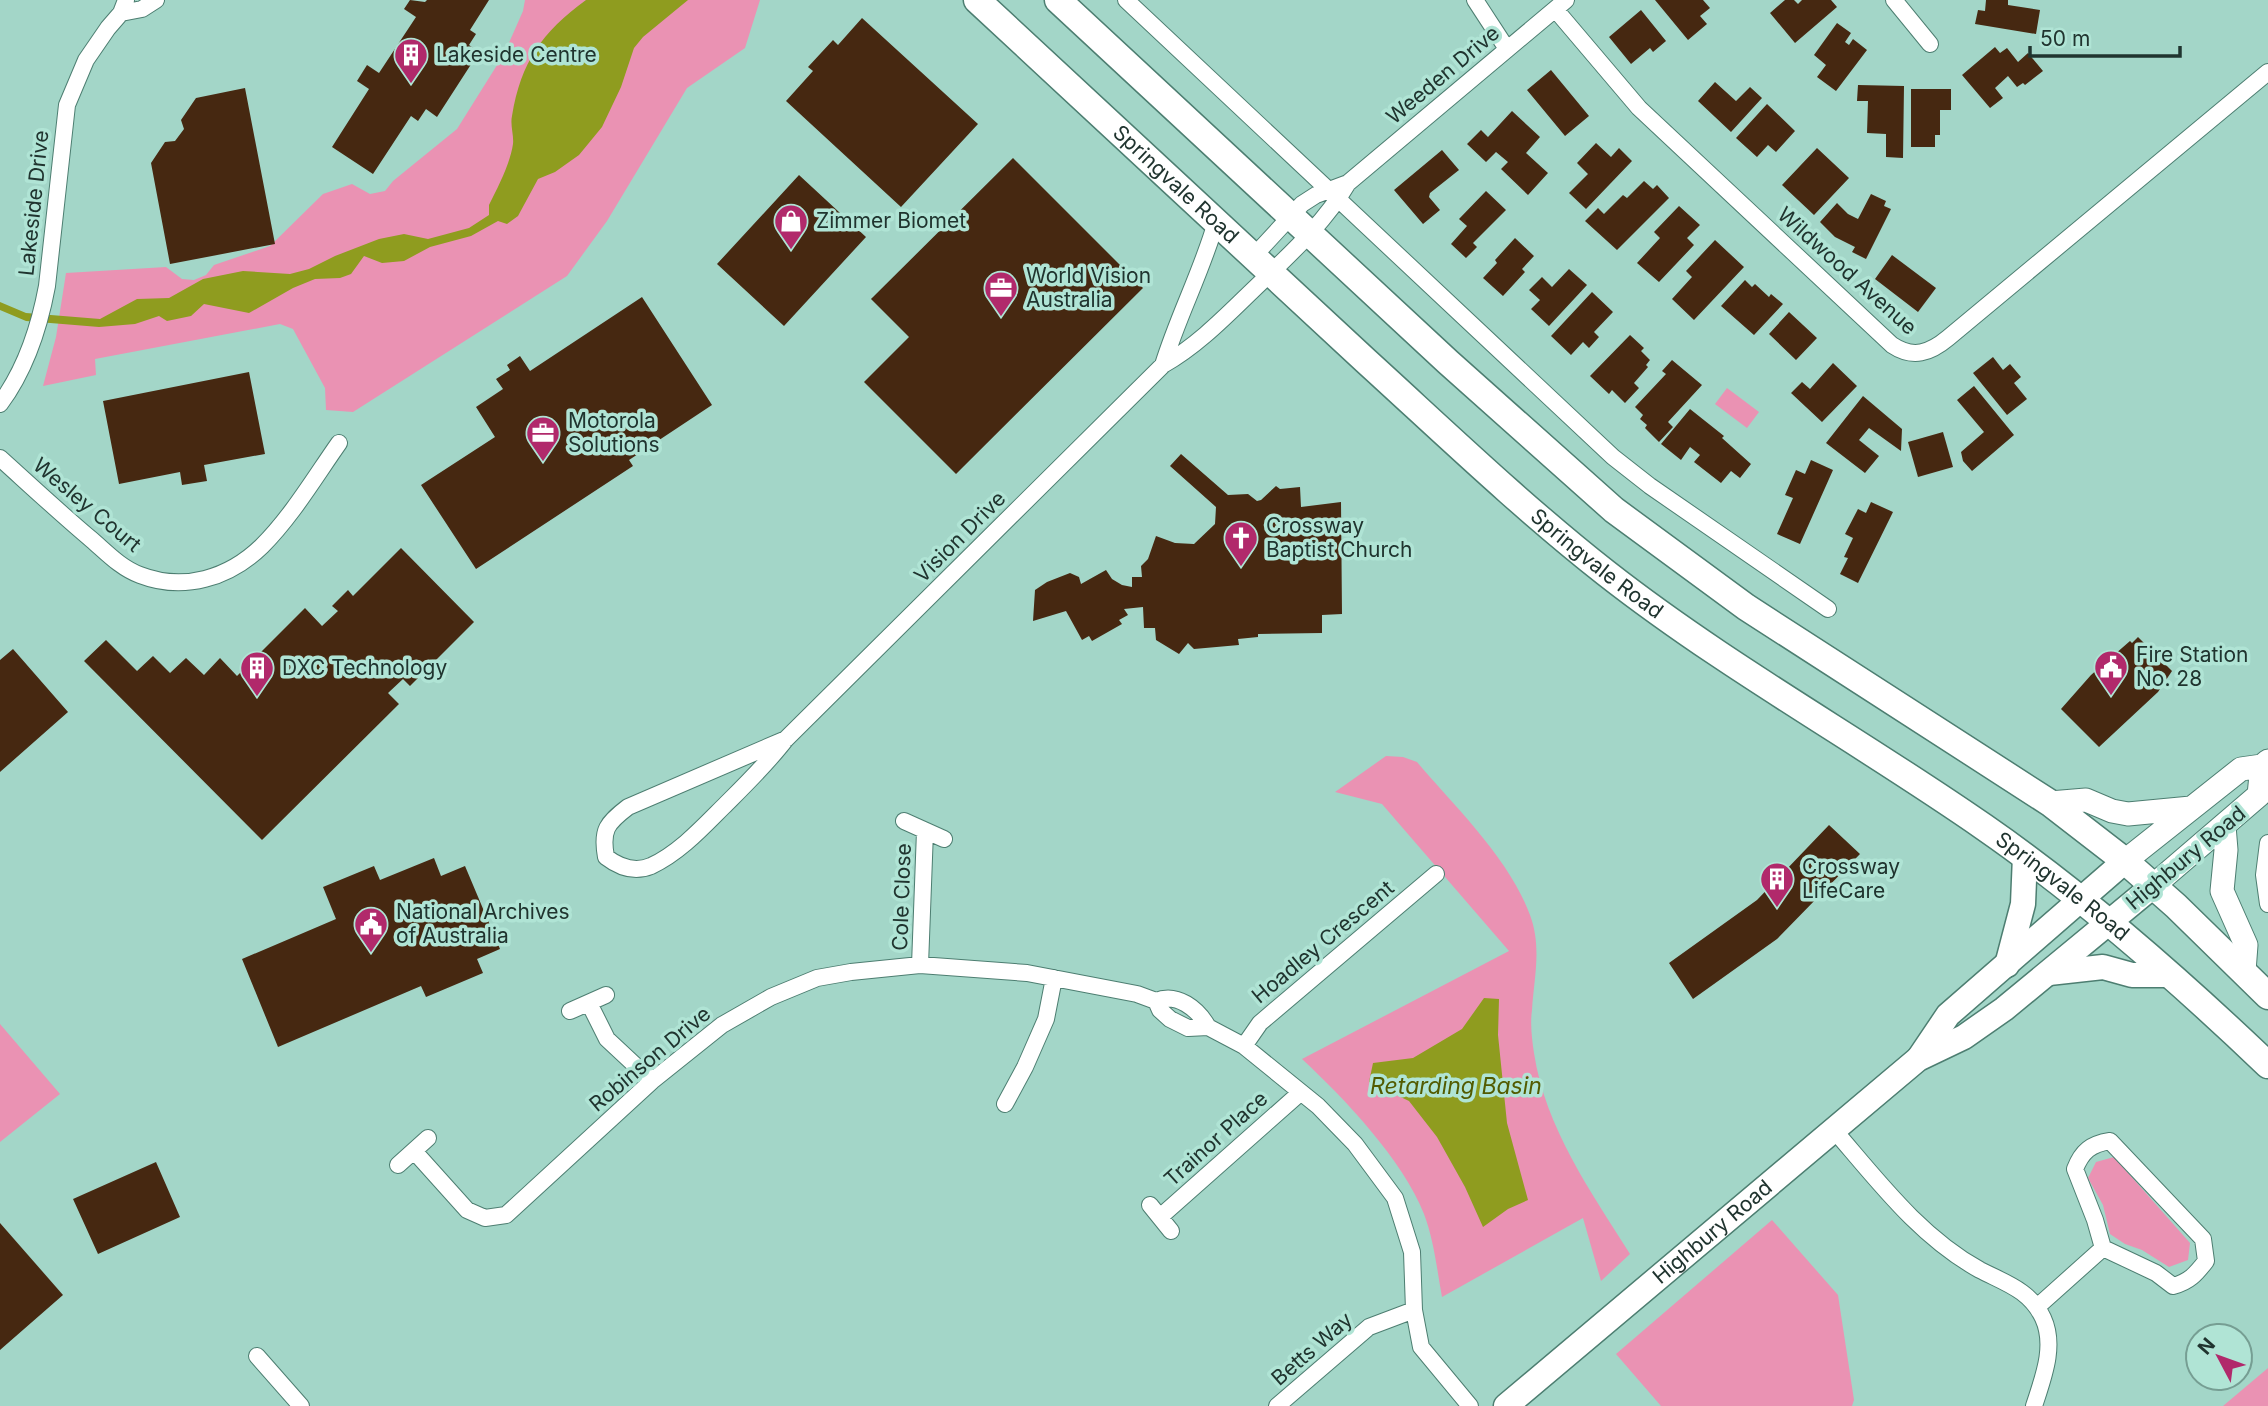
<svg xmlns="http://www.w3.org/2000/svg" width="2268" height="1406" viewBox="0 0 2268 1406" font-family="Inter,sans-serif">
  <rect width="100%" height="100%" fill="#a3d6c8"/>
  <path fill="#ea92b3" d="M525,0H760L745,48L687,88L607,221L567,276L353,412L326,410L325,388L293,329L280,324L95,359L96,375L43,386L56,337L66,273L166,267L182,279L194,280L206,275L214,265L270,246L323,194L352,184L370,194L385,191L393,181L457,129L504,54L523,11Z
    M1727,388L1759,412L1747,428L1715,404Z
    M1386,756L1403,757L1417,762C1456,808 1509,858 1530,915C1542,947 1534,978 1532,1010C1530,1024 1532,1040 1534,1053C1545,1127 1591,1192 1630,1254L1601,1281L1583,1218L1442,1297C1437,1270 1434,1240 1424,1214C1403,1160 1344,1098 1302,1059L1509,951L1382,804L1335,792Z
    M0,1024L60,1094L0,1142Z
    M2114,1157L2190,1243L2188,1260L2169,1267L2142,1250L2125,1244L2110,1234L2103,1205L2088,1178L2096,1162Z
    M1772,1220L1838,1295L1854,1400L1852,1406H1661L1616,1354Z
    M2268,1368V1406H2223Z"/>
  <path fill="#8f9c1f" d="M586,0H688L643,37L634,48L621,87L602,127L579,155L555,172L538,179L518,216L507,224L498,221L471,236L430,247L404,261L382,263L364,256L351,274L340,278L315,279L293,288L249,313L204,304L191,316L167,321L159,316L135,324L99,327L26,321L0,310V302L26,313L100,319L137,299L169,298L203,279L243,271L290,274L309,269L335,256L379,239L404,234L428,239L469,228L489,215V205C498,187 510,164 513,144C514,135 510,125 512,116C521,62 542,32 586,0Z
    M1484,998L1499,999L1498,1035L1507,1123L1528,1200L1508,1209L1483,1227L1465,1187L1437,1137L1409,1101L1369,1082L1373,1063L1413,1058L1462,1029Z"/>
  <path fill="#462811" d="M410,0L425,2L427,0H489L470,30L476,34L469,45L479,52L437,117L426,109L418,121L411,116L373,174L332,147L369,89L357,81L367,65L379,73L416,17L404,9Z
    M1655,0H1703L1710,8L1700,16L1707,24L1688,40Z
    M1785,0H1794L1798,4L1802,0H1831L1837,7L1795,43L1770,13Z
    M1986,0H2008V5L2040,10L2036,34L1975,24L1978,10L1985,11Z
    M1641,10L1666,41L1653,52L1650,48L1631,64L1609,37Z
    M862,18L978,124L901,207L786,101L813,71L808,67L833,40L838,45Z
    M1837,23L1851,33L1845,42L1849,45L1853,39L1867,50L1836,91L1817,77L1826,65L1814,55Z
    M1995,47L2000,53L2007,48L2018,62L2028,53L2043,71L2025,85L2023,83L2017,87L2008,76L1995,88L2003,98L1990,108L1962,75Z
    M1551,70L1589,116L1565,136L1527,90Z
    M1715,82L1736,101L1750,87L1762,98L1731,132L1698,101Z
    M1858,85L1904,86L1903,158L1886,157V134L1867,133L1868,101H1857Z
    M245,88L275,244L170,264L151,163L165,142L175,141L184,129L181,120L196,98Z
    M1911,89H1951V110H1940V135H1935V147H1911Z
    M1767,104L1795,131L1776,152L1768,145L1757,157L1736,138Z
    M1512,111L1540,137L1526,153L1548,173L1528,195L1501,169L1508,162L1496,152L1486,162L1467,144L1481,130L1488,137Z
    M1596,143L1611,157L1619,148L1632,161L1586,209L1569,193L1588,174L1577,163Z
    M1817,148L1849,178L1814,215L1782,185Z
    M1442,150L1459,170L1430,193L1429,197L1440,210L1423,224L1394,190Z
    M1013,158L1143,288L956,474L864,382L909,337L871,299Z
    M799,175L866,237L784,326L717,264Z
    M1644,181L1653,189L1657,185L1669,198L1617,250L1585,221L1598,208L1604,214L1623,195L1627,198Z
    M1486,191L1506,210L1473,243L1477,247L1466,258L1451,244L1467,226L1459,219Z
    M1871,194L1886,201L1884,206L1891,209L1866,259L1852,252L1855,247L1835,237L1820,222L1837,203L1848,214L1858,219Z
    M1679,206L1700,225L1687,238L1694,245L1659,282L1637,263L1660,238L1654,232Z
    M1515,238L1534,256L1522,269L1525,272L1503,296L1483,278L1497,263L1495,260Z
    M1715,240L1744,267L1694,320L1672,299L1692,277L1686,271Z
    M1892,255L1936,288L1918,312L1875,279Z
    M1569,269L1587,285L1549,326L1531,309L1540,300L1529,290L1542,277L1552,287Z
    M1745,280L1752,287L1755,284L1769,297L1771,294L1783,304L1754,335L1721,306Z
    M1592,292L1613,312L1594,332L1599,337L1589,348L1583,342L1571,355L1551,336Z
    M642,297L712,405L629,460L633,466L476,569L421,485L495,437L476,407L503,389L496,379L510,370L507,365L520,356L530,371Z
    M1789,312L1817,338L1796,360L1769,334Z
    M1630,335L1644,348L1641,351L1650,360L1646,365L1648,367L1634,383L1639,388L1625,403L1612,390L1609,394L1590,376Z
    M1993,357L2003,370L2010,364L2021,377L2014,383L2027,399L2007,415L1973,373Z
    M1672,360L1702,385L1668,422L1673,427L1659,442L1645,428L1647,425L1640,419L1643,415L1635,407L1666,374L1662,371Z
    M1833,363L1857,386L1822,422L1791,393L1802,382L1810,389Z
    M249,372L265,454L204,465L207,481L182,485L180,472L119,484L103,401Z
    M1974,386L2014,435L1972,471L1963,461L1961,452L1984,432L1957,400Z
    M1863,396L1902,429L1901,451L1869,428L1859,440L1879,456L1865,473L1826,443Z
    M1690,409L1724,436L1722,438L1751,464L1740,478L1731,471L1721,483L1694,462L1700,455L1690,447L1681,460L1661,444Z
    M1943,432L1953,467L1918,477L1908,442Z
    M1181,454L1228,495L1248,494L1257,501L1261,500L1276,486L1280,489L1300,487L1301,507L1341,502L1342,614L1322,615V633L1258,634V637L1238,639L1239,645L1194,649L1188,643L1179,654L1156,640L1155,628H1144L1143,607L1124,609L1128,615L1119,620L1122,624L1092,641L1089,636L1082,640L1066,611L1033,621L1035,590L1047,582L1070,573L1079,577L1081,584L1106,570L1112,579L1122,585L1132,587V577H1142L1141,566L1148,559L1156,536L1175,543L1194,544L1215,524L1216,507L1170,466Z
    M1811,460L1833,470L1800,544L1777,534L1793,498L1785,495L1796,470L1805,474Z
    M1871,502L1893,512L1858,583L1840,574L1848,558L1844,557L1853,538L1845,534L1858,509L1866,513Z
    M401,548L474,622L410,686L403,679L388,693L399,704L262,840L84,661L106,640L137,671L153,656L170,673L186,658L204,675L220,658L237,676L305,608L322,626L338,611L332,606L348,590L353,596Z
    M2138,637L2172,671L2158,692L2099,747L2061,709L2091,675L2130,641L2132,643Z
    M13,649L68,712L0,772V660Z
    M1829,825L1860,854L1777,939L1693,999L1669,963L1757,900Z
    M434,858L441,876L465,866L500,949L477,959L483,973L426,997L421,986L278,1047L242,959L336,919L323,887L374,866L380,880Z
    M156,1162L180,1217L98,1254L73,1199Z
    M0,1223L63,1295L0,1350Z"/>
  <g fill="none" stroke-linecap="round" stroke-linejoin="round">
    <g stroke="#4d7e71" stroke-width="18">
      <path id="minor" d="M1126,0L1613,457L1650,486L1828,609
        M1475,0L1507,49
        M1894,0L1930,44
        M1555,9L1639,108L1892,345C1913,359 1930,353 1948,338L2268,72
        M121,13L142,9L156,0
        M1253,257L1302,204L1316,195L1348,183L1566,0
        M1163,365C1178,316 1202,271 1216,222
        M0,404C26,369 39,329 47,286L67,105L86,60L108,28L121,13L126,0
        M0,458C31,486 61,514 92,540C107,553 121,568 140,575C184,592 229,578 262,546C292,516 315,477 339,443
        M786,739L628,807C607,823 601,830 606,857C619,867 634,873 651,866C679,853 702,828 723,807C745,785 767,764 786,739L1163,365C1197,346 1226,316 1254,289C1288,256 1324,224 1348,183
        M904,821L944,839
        M2268,843L2264,875L2268,904
        M920,965L925,831
        M1156,1001L1160,1010L1170,1019L1188,1028L1208,1027L1244,1046L1318,1106L1355,1144L1395,1198L1412,1252L1414,1310L1421,1347L1470,1406
        M589,1003L607,1039L652,1081
        M570,1011L606,995
        M1244,1046L1260,1023L1436,874
        M1005,1104L1025,1067L1046,1019L1054,978
        M1834,1130C1878,1181 1920,1237 1980,1270C2005,1283 2030,1290 2043,1318C2056,1346 2043,1378 2034,1406
        M2110,1141L2203,1239L2206,1261C2196,1274 2189,1282 2173,1286L2156,1273L2103,1248L2095,1220L2075,1169C2082,1151 2091,1144 2110,1141Z
        M414,1151L467,1210L485,1218L506,1215L652,1081L722,1025L771,997L817,978L851,972L920,965L1027,973L1137,994L1156,1001C1177,992 1198,1009 1208,1027
        M398,1165L428,1138
        M1150,1205L1171,1231
        M1160,1217L1300,1093
        M2037,1307L2103,1248
        M257,1356L301,1406
        M1277,1406L1369,1327L1414,1310"/>
    </g>
    <g stroke="#4d7e71" stroke-width="25">
      <path id="secondary" d="M2050,803L2086,800L2112,811L2128,814L2191,808
        M2224,826L2226,850L2222,891L2246,945L2244,971
        M2125,861L2241,769L2262,766L2268,761
        M2153,886L2259,795L2262,766"/>
    </g>
    <g stroke="#4d7e71" stroke-width="27">
      <g id="primary">
        <path d="M2007,965L2023,904L2025,856"/>
        <path d="M2049,973L2103,967L2132,975H2169"/>
        <path d="M1919,1058L1948,1015L2125,861"/>
        <path id="s1" d="M1506,1406L1918,1059L1964,1037L2004,1009L2153,886"/>
      </g>
    </g>
    <g stroke="#4d7e71" stroke-width="29">
      <g id="trunk">
        <path id="s2" d="M977,0C1107,120 1236,241 1366,361C1445,433 1522,507 1606,573C1726,667 1859,740 1984,827C2085,897 2179,980 2268,1065"/>
        <path d="M1058,0L1448,362L1614,510L1746,607L2050,803L2125,861L2176,906L2268,996"/>
      </g>
    </g>
    <use href="#minor" stroke="#fff" stroke-width="16"/>
    <use href="#secondary" stroke="#fff" stroke-width="23"/>
    <use href="#primary" stroke="#fff" stroke-width="24"/>
    <use href="#trunk" stroke="#fff" stroke-width="26"/>
  </g>
  <defs>
    <g id="building-pin" transform="scale(1.75)"><path d="M0 17L-7.5 6A9.5 9.5 0 1 1 7.5 6Z" fill="#b1296b" stroke="#b0e4d5"/><path d="M-4-6H4V6H1V3H-1V6H-4ZM-2.5-4.3h1.7v1.8h-1.7ZM.8-4.3h1.7v1.8H.8ZM-2.5-1h1.7V.8h-1.7ZM.8-1h1.7V.8H.8Z" fill="#fff"/></g>
    <g id="shop-pin" transform="scale(1.75)"><path d="M0 17L-7.5 6A9.5 9.5 0 1 1 7.5 6Z" fill="#b1296b" stroke="#b0e4d5"/><path d="M-5-2.5h2.3a2.7 3.5 0 0 1 5.4 0H5L5.5 6h-11ZM-1.5-2.5h3a1.5 2.3 0 0 0-3 0Z" fill="#fff"/></g>
    <g id="office-pin" transform="scale(1.75)"><path d="M0 17L-7.5 6A9.5 9.5 0 1 1 7.5 6Z" fill="#b1296b" stroke="#b0e4d5"/><path d="M-6-3h4V-5.5h4V-3h4V5H-6ZM-1-4.5V-3h2v-1.5ZM-6 0V1H6V0Z" fill="#fff"/></g>
    <g id="church-pin" transform="scale(1.75)"><path d="M0 17L-7.5 6A9.5 9.5 0 1 1 7.5 6Z" fill="#b1296b" stroke="#b0e4d5"/><path d="M-1.2-6h2.4v3.5h3.3v2.4h-3.3V6h-2.4V-.1h-3.3v-2.4h3.3Z" fill="#fff"/></g>
    <g id="civic-pin" transform="scale(1.75)"><path d="M0 17L-7.5 6A9.5 9.5 0 1 1 7.5 6Z" fill="#b1296b" stroke="#b0e4d5"/><path d="M-.6-6.5H3V-4.5H.6V-3L4-1V1h2V6H-6V1h2V-1L-.6-3ZM-1.2 2.5V6h2.4V2.5Z" fill="#fff"/></g>
  </defs>
  <g fill-rule="evenodd">
    <use href="#building-pin" x="411" y="55"/>
    <use href="#shop-pin" x="791" y="221"/>
    <use href="#office-pin" x="1001" y="288"/>
    <use href="#office-pin" x="543" y="433"/>
    <use href="#church-pin" x="1241" y="538"/>
    <use href="#civic-pin" x="2111" y="667"/>
    <use href="#building-pin" x="257" y="668"/>
    <use href="#building-pin" x="1777" y="879"/>
    <use href="#civic-pin" x="371" y="924"/>
  </g>
  <g text-anchor="middle" stroke-width="7" stroke-linejoin="round" paint-order="stroke">
    <g font-size="21" fill="#20342f" stroke="#b0e4d5" text-anchor="start">
      <text x="436" y="62">Lakeside Centre</text>
      <text x="816" y="228">Zimmer Biomet</text>
      <text x="1026" y="283">World Vision<tspan x="1026" dy="24">Australia</tspan></text>
      <text x="568" y="428">Motorola<tspan x="568" dy="24">Solutions</tspan></text>
      <text x="1266" y="533">Crossway<tspan x="1266" dy="24">Baptist Church</tspan></text>
      <text x="2136" y="662">Fire Station<tspan x="2136" dy="24">No. 28</tspan></text>
      <text x="282" y="675">DXC Technology</text>
      <text x="1802" y="874">Crossway<tspan x="1802" dy="24">LifeCare</tspan></text>
      <text x="396" y="919">National Archives<tspan x="396" dy="24">of Australia</tspan></text>
    </g>
    <g font-size="21" fill="#20342f" stroke="#b0e4d5">
      <text transform="translate(1443 75) rotate(-40)" y="7">Weeden Drive</text>
      <text dy="7" stroke="none"><textPath href="#s2" startOffset="271">Springvale Road</textPath></text>
      <text transform="translate(34 203) rotate(-84)" y="7">Lakeside Drive</text>
      <text transform="translate(1847 271) rotate(42)" y="7">Wildwood Avenue</text>
      <text transform="translate(87 505) rotate(40)" y="7">Wesley Court</text>
      <text transform="translate(960 537) rotate(-45)" y="7">Vision Drive</text>
      <text dy="7" stroke="none"><textPath href="#s2" startOffset="838">Springvale Road</textPath></text>
      <text transform="translate(2186 858) rotate(-40)" y="7">Highbury Road</text>
      <text dy="7" stroke="none"><textPath href="#s2" startOffset="1405">Springvale Road</textPath></text>
      <text transform="translate(902 897) rotate(-88)" y="7">Cole Close</text>
      <text transform="translate(1323 942) rotate(-40)" y="7">Hoadley Crescent</text>
      <text transform="translate(650 1059) rotate(-40)" y="7">Robinson Drive</text>
      <text transform="translate(1216 1139) rotate(-42)" y="7">Trainor Place</text>
      <text dy="7" stroke="none"><textPath href="#s1" startOffset="270">Highbury Road</textPath></text>
      <text transform="translate(1312 1349) rotate(-41)" y="7">Betts Way</text>
    </g>
    <g font-size="23" font-style="italic" fill="#525b00" stroke="#b0e4d5">
      <text x="1456" y="1094">Retarding Basin</text>
    </g>
  </g>
  <g transform="translate(2219 1357) rotate(311)"><circle r="33" fill="#b0e4d5" stroke="#769e93" stroke-width="2"/>
  <path d="M0-5L12 26L0 18L-12 26Z" fill="#b1296b"/>
  <text y="-10" font-size="19" font-weight="bold" text-anchor="middle" fill="#20342f">N</text>
  </g>
  <path d="M2030 46v10h150v-10" fill="none" stroke="#20342f" stroke-width="3.5"/>
  <text x="2040" y="46" font-size="21" fill="#20342f" stroke="#b0e4d5" stroke-width="5" paint-order="stroke">50 m</text>
</svg>
